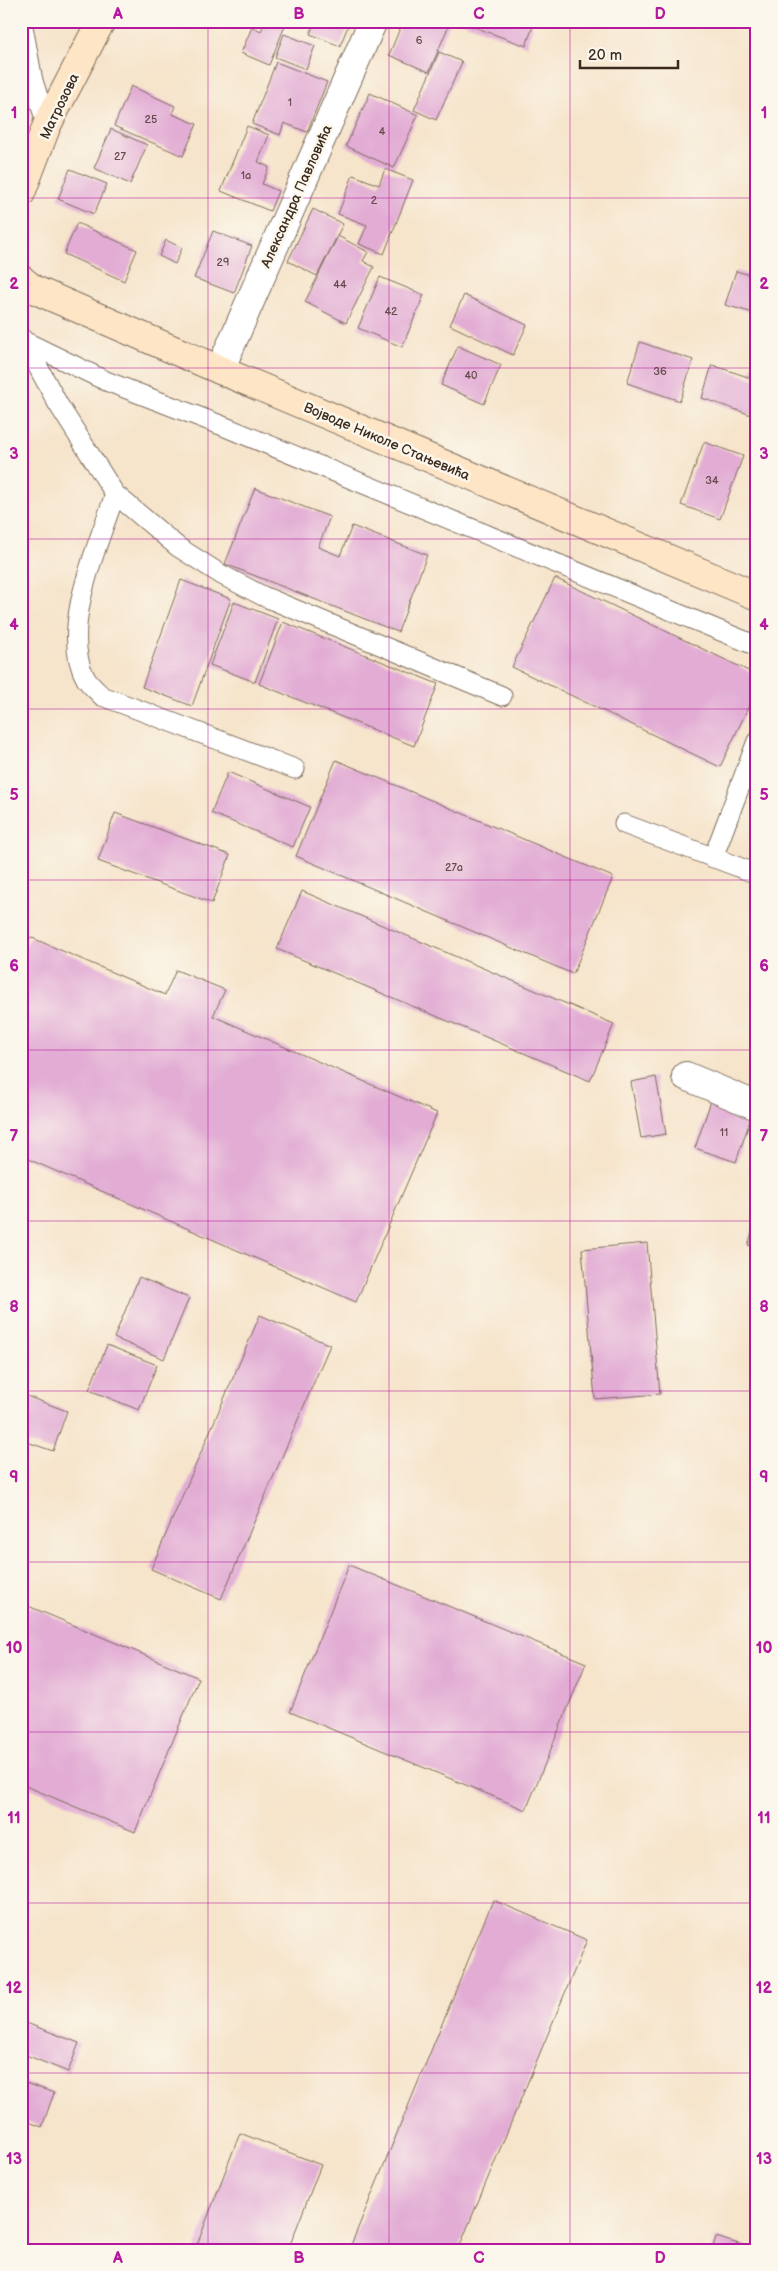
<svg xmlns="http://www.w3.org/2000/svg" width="778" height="2271" viewBox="0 0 778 2271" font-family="'Balsamiq Sans',sans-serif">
  <rect width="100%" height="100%" fill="#fbf7ec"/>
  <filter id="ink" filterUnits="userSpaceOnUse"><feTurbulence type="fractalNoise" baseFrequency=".02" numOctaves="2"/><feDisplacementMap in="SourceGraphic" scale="10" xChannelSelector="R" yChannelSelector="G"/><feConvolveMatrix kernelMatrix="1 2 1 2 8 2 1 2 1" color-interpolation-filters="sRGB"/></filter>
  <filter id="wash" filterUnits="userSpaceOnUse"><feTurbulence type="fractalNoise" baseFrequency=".0096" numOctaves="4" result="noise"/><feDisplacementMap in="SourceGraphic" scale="20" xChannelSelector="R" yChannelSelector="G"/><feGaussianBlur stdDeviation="1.12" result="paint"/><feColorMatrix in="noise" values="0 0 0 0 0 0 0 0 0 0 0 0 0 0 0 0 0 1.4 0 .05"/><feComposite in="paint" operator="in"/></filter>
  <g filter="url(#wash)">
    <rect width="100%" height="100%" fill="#f6e4cb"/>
    <g id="blocks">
      <path fill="#e2acd4" d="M266,21H274L285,26L269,65L241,53L252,27L261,31Z
        M315,21H350L340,46L310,34Z
        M403,21H440L449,25L429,72L389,55Z
        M458,21H521L533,26L526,46Z
        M284,34L315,46L306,69L275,57Z
        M439,52L462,62L436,120L414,110Z
        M276,62L327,82L307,132L284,123L280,135L252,124Z
        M131,86L175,106L172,114L197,124L183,156L114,126Z
        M370,93L418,115L394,168L346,146Z
        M247,126L269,135L258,162L269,167L262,184L278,191L270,211L221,191Z
        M111,129L147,145L130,184L94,168Z
        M70,169L107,184L94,214L58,199Z
        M385,169L413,180L384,254L359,244L367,225L338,214L353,175L379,185Z
        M313,209L343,224L317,276L288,261Z
        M77,223L137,250L124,281L64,254Z
        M213,231L252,246L234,293L194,278Z
        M338,236L368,252L363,261L374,267L346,323L305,302Z
        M166,240L182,248L175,264L159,256Z
        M736,271L757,277V314L725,305Z
        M380,277L424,295L402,347L358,328Z
        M464,295L527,325L513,355L450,325Z
        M640,342L693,360L680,401L627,383Z
        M458,346L501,365L484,404L441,385Z
        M756,354H757V376L750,374Z
        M712,365L757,380V408L754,416L702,398Z
        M704,442L743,456L720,519L681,505Z
        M255,488L330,517L318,547L340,556L352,526L427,555L398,632L225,564Z
        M555,578L757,675V689L720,767L512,667Z
        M181,580L231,599L192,706L142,687Z
        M234,602L278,619L255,682L210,665Z
        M283,622L438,684L414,746L259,684Z
        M336,760L613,877L573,974L296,856Z
        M228,772L310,807L293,847L211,813Z
        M115,813L230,855L212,903L98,861Z
        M302,891L614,1024L590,1081L277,949Z
        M30,937L165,995L176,970L225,990L213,1016L437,1113L356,1302L21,1156V958Z
        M656,1077L666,1134L641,1138L631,1082Z
        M711,1101L752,1115L736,1162L695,1148Z
        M756,1220H757V1248L748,1245Z
        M647,1243L660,1394L595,1399L582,1249Z
        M139,1277L189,1298L164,1359L114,1338Z
        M260,1315L330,1345L221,1599L151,1569Z
        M107,1345L157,1365L139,1410L89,1390Z
        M21,1394L67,1411L53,1451L21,1440Z
        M349,1565L586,1663L526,1810L290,1712Z
        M21,1603L199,1678L135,1832L21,1784Z
        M493,1900L587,1940L458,2250H349Z
        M21,2021L79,2043L68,2072L21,2053Z
        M21,2081L54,2093L42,2127L21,2119Z
        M240,2133L321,2165L288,2250H195Z
        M716,2237L755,2249V2250H712Z"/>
    </g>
  </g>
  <g filter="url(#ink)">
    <use href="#blocks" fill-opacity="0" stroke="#7c6b5b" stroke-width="1"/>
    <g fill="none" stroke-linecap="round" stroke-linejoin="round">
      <g stroke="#7c6b5b" stroke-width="21">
        <path id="lane" d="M22,21L33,81L47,125
          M23,339L58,404L115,494C99,544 58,630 86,679C90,685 97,691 102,696L295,769
          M24,341L106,381L223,426L757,646
          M115,494L178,547L222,575L263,596L502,696
          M624,824L757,874
          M713,858L757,741"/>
      </g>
      <g stroke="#7c6b5b" stroke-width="30">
        <path id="street" d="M220,370L373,21
          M686,1076L757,1106"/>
      </g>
      <g stroke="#7c6b5b" stroke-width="30">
        <path id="secondary" d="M21,193L47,125L101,21
          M21,279L33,289L220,370L757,596"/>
      </g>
      <use href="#lane" stroke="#fff" stroke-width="19"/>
      <use href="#street" stroke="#fff" stroke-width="28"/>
      <use href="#secondary" stroke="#fde5c5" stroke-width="28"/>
    </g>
  </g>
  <path fill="none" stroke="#b5179e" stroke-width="1" stroke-opacity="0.55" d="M208,21V2250M389,21V2250M570,21V2250M21,198H757M21,368H757M21,539H757M21,709H757M21,880H757M21,1050H757M21,1221H757M21,1391H757M21,1562H757M21,1732H757M21,1903H757M21,2073H757"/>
  <g text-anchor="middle" stroke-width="5" stroke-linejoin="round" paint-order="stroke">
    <g font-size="11" fill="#654a4c">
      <text x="419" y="44">6</text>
      <text x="290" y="106">1</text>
      <text x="151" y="123">25</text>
      <text x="382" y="135">4</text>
      <text x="120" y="160">27</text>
      <text x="246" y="179">1a</text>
      <text x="374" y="204">2</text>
      <text x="223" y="266">29</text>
      <text x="340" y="288">44</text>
      <text x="391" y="315">42</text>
      <text x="660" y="375">36</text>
      <text x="471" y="379">40</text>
      <text x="712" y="484">34</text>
      <text x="454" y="871">27a</text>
      <text x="724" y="1136">11</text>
    </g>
    <g font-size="14" fill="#3b2a1e" stroke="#fbf7ec">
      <text transform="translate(59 106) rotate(-64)" y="5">Матрозова</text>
      <text transform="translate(296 196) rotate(-66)" y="5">Александра Павловића</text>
      <text transform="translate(387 441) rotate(23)" y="5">Војводе Николе Стањевића</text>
    </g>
  </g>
  <rect width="778" height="2271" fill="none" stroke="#fbf7ec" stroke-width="55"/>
  <path d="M580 60v8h98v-8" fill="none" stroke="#3b2a1e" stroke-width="2.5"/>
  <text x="588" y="60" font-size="15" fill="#3b2a1e" stroke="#fbf7ec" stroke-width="4" paint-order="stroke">20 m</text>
  <rect x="28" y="28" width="722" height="2216" fill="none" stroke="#b5179e" stroke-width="2"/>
  <g font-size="16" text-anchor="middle" font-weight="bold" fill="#b5179e">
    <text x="118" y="19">A</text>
    <text x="299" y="19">B</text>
    <text x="479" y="19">C</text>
    <text x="660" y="19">D</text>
    <text x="14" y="118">1</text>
    <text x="764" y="118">1</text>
    <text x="14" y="289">2</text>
    <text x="764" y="289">2</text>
    <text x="14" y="459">3</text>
    <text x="764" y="459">3</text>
    <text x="14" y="630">4</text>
    <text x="764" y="630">4</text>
    <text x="14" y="800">5</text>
    <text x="764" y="800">5</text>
    <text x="14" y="971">6</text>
    <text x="764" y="971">6</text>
    <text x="14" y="1141">7</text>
    <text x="764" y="1141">7</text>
    <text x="14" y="1312">8</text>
    <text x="764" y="1312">8</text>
    <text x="14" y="1482">9</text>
    <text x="764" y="1482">9</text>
    <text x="14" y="1653">10</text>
    <text x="764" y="1653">10</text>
    <text x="14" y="1823">11</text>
    <text x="764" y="1823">11</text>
    <text x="14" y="1993">12</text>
    <text x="764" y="1993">12</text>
    <text x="14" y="2164">13</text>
    <text x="764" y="2164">13</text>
    <text x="118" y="2263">A</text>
    <text x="299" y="2263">B</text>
    <text x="479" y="2263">C</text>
    <text x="660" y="2263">D</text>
  </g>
</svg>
